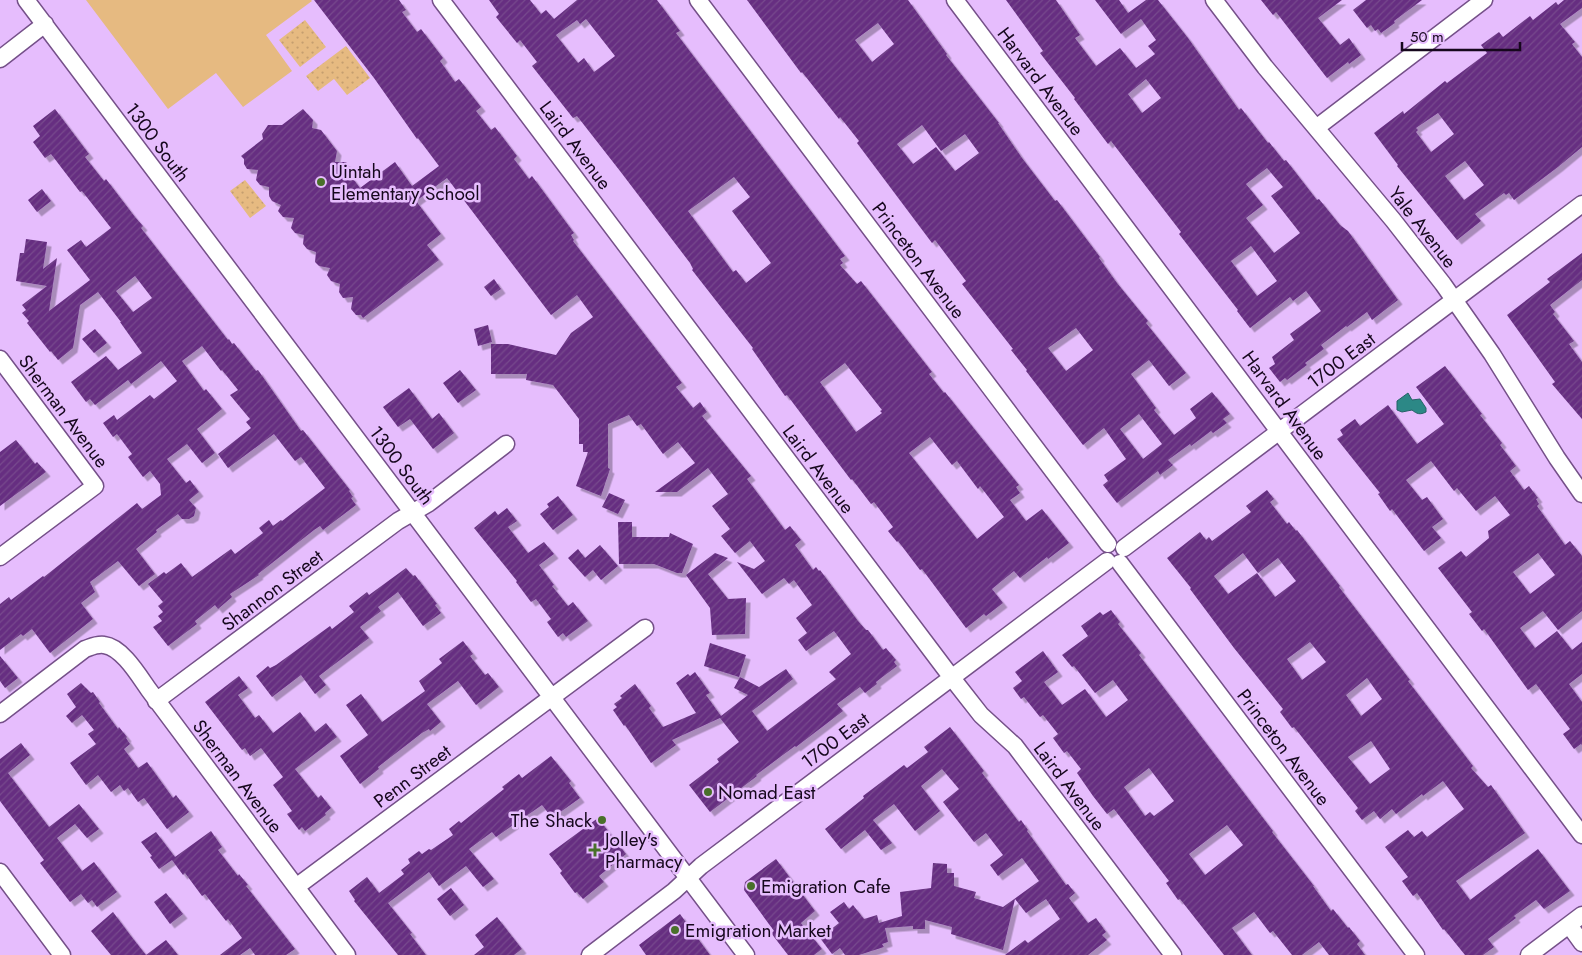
<svg xmlns="http://www.w3.org/2000/svg" width="1582" height="955" viewBox="0 0 1582 955" font-family="Jost,sans-serif">
  <defs>
    <pattern id="grass-dots" width="8" height="8" patternUnits="userSpaceOnUse" patternTransform="scale(1.25)"><rect width="8" height="8" fill="#e6ba81"/><path d="M2 2h.1M6 6h.1" fill="none" stroke="#c59e6f" stroke-width="1.8" stroke-linecap="round"/></pattern>
    <pattern id="building-hatch" width="6" height="6" patternUnits="userSpaceOnUse" patternTransform="scale(1.25)"><rect width="6" height="6" fill="#662e81"/><path d="M-1 1l2-2M0 6l6-6M5 7l2-2" fill="none" stroke="#77498d"/></pattern>
    <filter id="shadow"><feDropShadow dx="4.5" dy="4.5" stdDeviation="0" flood-color="#0004"/></filter>
  </defs>
  <rect width="100%" height="100%" fill="#e6bdfd"/>
  <path fill="url(#grass-dots)" d="M305,20L326,47L300,67L279,40Z
    M346,46L370,78L347,95L334,79L318,91L306,76Z
    M245,180L266,206L250,218L230,191Z"/>
  <path fill="#e6ba81" d="M86,0H311L312,1L266,35L292,71L243,107L216,73L168,109Z"/>
  <path fill="#2c8886" stroke="#256166" d="M1408,393L1412,400L1420,399L1426,408V412C1420,415 1417,414 1412,410L1402,412L1397,410V401Z"/>
  <path fill="url(#building-hatch)" fill-rule="evenodd" filter="url(#shadow)" d="M314,0H399L406,10L402,12L417,32L421,29L443,58L440,61L455,82L459,79L481,107L476,111L491,130L495,127L517,156L514,159L529,179L532,176L574,233L571,235L574,240L573,241L682,383L676,387L693,408L700,402L707,412L702,416L751,476L747,479L785,530L790,526L801,540L795,545L813,570L816,567L819,571L820,570L858,621L866,630H868L883,650L886,648L896,660L894,662L897,666L876,682L877,684L865,693L860,687L837,704L843,711L796,747L795,746L756,775L757,776L710,812L689,785L719,762L717,759L739,742L720,718L672,740L676,745L651,763L625,725L624,726L613,710L617,707L614,704L622,698L620,696L635,684L651,706L649,708L663,727L696,713L676,683L688,674L690,676L695,672L710,693L706,695L721,716L748,695L734,688L740,677L759,687L786,669L793,679L752,711L767,731L836,679L829,672L851,654L834,631L806,651L798,640L807,633L796,618L812,605L794,580L789,584L784,578L762,594L737,562L754,569L765,561L750,541L735,553L721,536L730,529L712,506L728,494L708,468L677,492H655L695,463L678,442L663,454L641,424L637,426L629,415L608,424V468L610,469L601,496L576,486L588,452H583V444H579V419L553,385L526,380L527,374H491V344H508L556,355L571,333L593,317L577,295L551,315L447,178L416,201L441,234L427,245L439,260L363,318L361,315H356L351,309L353,297L343,298L339,292L340,284L331,281L327,275L330,268L319,266L315,262L316,252L307,249L303,244L304,235L295,233L291,228L294,218L283,217L278,211L281,205L272,201L269,196V187L260,185L256,180L258,170L247,169L244,164V159L241,156L263,139L262,134L268,125H282L303,109L313,120L312,128L321,130L337,151L335,162H346L350,168L348,172L360,188L395,162L412,186L439,166L418,138L417,139L374,78Z
    M489,0H530L541,14L546,10L554,19L577,0H657L680,31L676,33L845,256L840,259L843,263L840,265L857,284L861,281L932,372L929,374L944,393L945,392L1019,485L1016,487L1020,493L1010,500L1026,521L1042,509L1069,543L1048,559L1047,557L1020,578L1014,571L992,589L1003,603L986,616L984,614L966,628L922,569L920,570L898,541L897,542L888,531L893,527L874,502L871,504L852,479L851,480L787,395L785,396L752,349L753,348L692,270L693,269L690,263L620,171L577,116L573,118L532,66L537,62L520,40L517,43L496,17L499,14ZM586,19L615,56L594,72L584,58L578,63L556,35L577,20L580,24ZM734,177L750,197L732,211L771,263L746,283L736,270L733,272L688,211ZM845,363L882,410L880,411L882,413L856,432L820,382ZM930,437L952,465L957,461L978,489L980,486L1004,517L977,539L909,453Z
    M747,0H908L947,54L946,55L999,123H998L1022,158L1055,201L1057,200L1100,257L1099,258L1117,283L1148,321L1146,323L1186,373L1169,386L1149,360L1131,374L1156,408L1154,410L1174,435L1196,418L1190,409L1212,392L1230,414L1223,419L1227,423L1213,433L1211,431L1191,446L1190,444L1168,460L1173,465L1160,475L1158,471L1117,503L1103,485L1108,481L1104,475L1126,459L1104,428L1083,445L1026,371L1027,370L1011,350L1013,349L962,284L966,281L935,240L932,243L857,143L859,141L840,117L839,119L802,72L801,73ZM878,23L894,44L872,62L855,40ZM922,125L941,151L965,134L979,153L955,171L936,147L913,164L897,144ZM1076,328L1093,350L1066,371L1048,348ZM1139,414L1162,444L1143,459L1120,429Z
    M1006,0H1056L1080,35L1075,38L1096,66L1120,48L1136,68L1155,54L1148,46L1156,40L1141,19L1121,34L1095,0H1119L1128,13L1146,0H1158L1188,38L1239,110L1241,108L1268,143L1269,142L1284,161L1286,160L1317,200L1319,199L1340,225L1348,231L1398,300L1372,320L1367,312L1347,327L1346,326L1321,345L1324,349L1305,363L1307,365L1287,380L1285,378L1280,382L1269,368L1275,364L1272,357L1294,340L1290,334L1321,311L1306,291L1293,301L1290,297L1250,328L1237,311L1238,310L1179,234L1181,232L1111,141L1108,144L1074,99L1075,98L1040,53L1043,51ZM1146,79L1161,98L1142,113L1128,94ZM1267,168L1283,187L1271,196L1300,233L1274,253L1246,218L1263,205L1246,184ZM1251,246L1277,281L1257,296L1231,261Z
    M1261,0H1342L1318,18L1340,45L1349,38L1361,55L1349,64L1348,62L1327,78L1276,12L1273,15Z
    M1366,0H1422L1394,21L1395,23L1381,33L1378,29L1375,31L1371,25L1367,28L1353,10Z
    M1564,0H1582V8L1560,24L1575,42L1572,44L1582,57V147L1558,167L1514,200L1509,193L1506,195L1504,193L1475,214L1481,221L1457,240L1397,166L1398,165L1374,133L1403,111L1404,114L1445,81L1447,83L1487,53L1481,45L1499,32L1503,37L1530,16L1533,20L1556,2L1558,5ZM1438,113L1454,134L1431,152L1416,132L1418,130L1416,128ZM1465,161L1484,185L1464,200L1445,176Z
    M55,109L89,154L85,157L104,181L106,179L135,217L143,226L141,228L228,340L229,339L232,344L234,343L256,371L258,370L301,431L303,430L350,490L349,491L353,497L351,498L356,505L323,530L320,526L314,530L258,574L259,575L230,594L232,597L218,609L215,605L195,621L197,624L168,646L153,627L162,621L158,616L163,612L158,606L163,602L148,584L164,572L166,574L181,563L192,577L231,549L235,554L263,533L259,528L269,520L273,526L281,520L282,521L325,488L301,457L295,461L274,434L228,468L218,454L251,428L246,422L250,419L230,395L238,390L222,370L221,371L202,346L182,361L204,391L206,389L222,409L197,429L215,453L202,463L187,444L167,459L186,483L190,480L199,492L189,500L196,508L194,516L189,519H182L178,514L156,530L157,532L136,549L155,574L139,586L118,561L90,582L95,592L81,603L93,619L50,653L32,629L23,636L21,634L0,650V604L9,597L11,600L43,576L44,577L137,503L142,509L161,495L160,484L150,471L143,477L128,457L132,454L117,434L113,437L103,423L114,415L117,420L150,395L154,399L177,381L161,361L131,384L128,380L95,405L90,399L86,402L71,382L106,356L118,370L142,353L120,322H121L98,292L80,305L73,348L58,360L51,351L50,352L27,323L29,321L22,313L26,310L22,305L47,286L16,281L20,253H24L26,239L47,242L43,269L57,258L49,311L90,280L67,250L81,240L86,247L111,228L82,191L80,192L51,154L45,158L33,142L40,136L33,126ZM135,276L152,298L133,312L116,291Z
    M42,189L51,201L37,212L28,200Z
    M1582,253V280L1550,305L1555,312L1553,314L1574,341L1569,344L1582,362V419L1552,384L1555,382L1507,315L1550,282L1547,279Z
    M494,279L501,289L491,296L484,287Z
    M488,325L492,342L478,346L474,329Z
    M95,329L107,343L94,353L82,339Z
    M1445,366L1482,414L1480,415L1502,443L1500,445L1516,466L1510,471L1524,490L1529,486L1538,498L1536,499L1539,504L1537,506L1565,545L1570,541L1582,556V611L1558,630L1543,611L1520,628L1535,648L1557,631L1572,650L1582,642V674L1569,684L1582,702V745L1581,744L1574,749L1563,734L1570,729L1536,684L1528,690L1484,629L1482,631L1469,614L1472,612L1438,568L1461,551L1466,557L1489,538L1488,531L1510,515L1495,496L1476,511L1457,488L1454,491L1431,461L1406,480L1422,500L1427,497L1443,519L1432,527L1441,538L1424,551L1392,509L1390,511L1378,494L1380,493L1337,439L1343,435L1340,430L1355,419L1360,426L1388,405L1417,444L1444,424L1416,387ZM1538,553L1555,575L1530,594L1513,572Z
    M460,370L476,390L458,403L443,383Z
    M409,388L432,419L439,413L454,433L433,449L410,419L398,427L383,407Z
    M16,440L35,464L37,462L46,472L0,506V452Z
    M1267,490L1274,499L1270,502L1287,524L1289,522L1296,531L1297,530L1340,586L1339,587L1410,680L1408,681L1473,766L1471,768L1488,787L1491,785L1525,833L1456,881L1470,900L1538,849L1570,891L1544,909L1536,900L1514,916L1516,918L1488,939L1494,947L1483,955H1465L1444,929L1443,930L1417,893L1413,896L1402,881L1408,877L1385,847L1408,830L1414,837L1422,831L1427,837L1464,809L1443,781L1423,796L1422,794L1396,814L1392,809L1380,819L1374,811L1362,820L1355,811L1358,808L1294,727L1292,728L1280,712L1283,709L1234,648L1190,589L1191,588L1167,558L1200,532L1206,540L1209,537L1212,541L1251,512L1246,506ZM1243,553L1258,573L1278,558L1296,581L1275,597L1257,573L1228,594L1214,576ZM1310,642L1326,662L1302,680L1287,659ZM1367,678L1382,699L1361,716L1346,695ZM1371,741L1390,769L1370,784L1348,757Z
    M609,493L625,500L618,514L602,507Z
    M558,496L573,515L553,530L540,514L549,507L547,504Z
    M507,508L517,521L508,527L528,553L544,542L554,554L539,565L554,585L552,586L568,606L573,602L588,621L566,637L563,633L558,637L547,622L551,619L536,599L531,602L516,582L517,581L474,528L495,511L498,515Z
    M618,522H632V537H669L670,533L693,544L682,573H677L654,564H619Z
    M600,545L618,566L601,580L593,570L585,577L568,558L578,549L585,558Z
    M715,553L728,558L708,574L728,599L746,598L745,634L712,635L710,608L686,575Z
    M406,568L413,576L415,575L437,604L435,605L441,613L423,626L398,592L378,607L381,611L360,627L369,638L319,676L326,685L315,694L301,675L272,697L256,676L268,666L270,668L276,665L330,626L332,629L354,612L349,606L367,592L369,595Z
    M1111,610L1120,622L1118,624L1141,653L1139,655L1273,831L1272,832L1314,886H1313L1331,911L1333,909L1348,928L1349,927L1360,941L1357,944L1365,955H1329L1319,942L1302,955H1292L1273,931L1270,933L1254,912L1232,928L1252,955H1224L1180,899L1178,900L1166,883L1169,881L1114,809L1107,814L1093,796L1077,773L1081,769L1067,751L1064,753L1053,738L1058,734L1043,715L1040,717L1024,697L1021,699L1013,688L1022,681L1015,672L1043,651L1058,672L1044,682L1062,705L1085,689L1106,717L1128,700L1113,680L1095,693L1074,666L1072,667L1062,655L1088,636L1081,626L1100,612L1103,615ZM1149,768L1174,801L1154,816L1150,812L1145,816L1124,787ZM1227,825L1243,845L1205,875L1189,854Z
    M463,641L473,654L470,656L485,675L488,673L499,687L476,705L458,681L427,704L441,722L430,731L429,729L422,733L378,767L379,769L360,784L340,756L368,735L346,705L361,694L382,722L425,691L419,681L442,663L439,659Z
    M710,643L746,655L739,677L704,666Z
    M0,656L18,678L5,688L0,681Z
    M239,676L248,688L238,695L255,718L259,715L273,733L300,712L315,732L326,723L337,737L295,769L318,798L321,795L331,808L325,813L326,815L305,831L302,827L299,830L287,814L292,811L273,785L283,777L261,748L250,756L245,748L242,750L205,702Z
    M81,683L91,693L93,692L100,702L99,703L118,729L119,727L127,737L126,738L130,744L124,749L138,768L147,762L173,798L176,795L189,812L167,829L144,798L138,802L128,788L124,791L120,785L111,792L98,775L86,785L70,763L96,744L88,734L94,730L82,715L72,723L66,716L76,707L67,694Z
    M950,727L984,771L982,773L1019,822L1021,820L1028,830L1027,831L1066,885L1068,884L1075,893L1069,898L1088,923L1096,918L1106,932L1102,935L1107,940L1088,955H1005L1025,940L1028,943L1060,919L1046,899L1026,913L1015,899L1003,950L951,934L952,927L925,920V929H913V926L885,928L888,942L882,944L884,947L859,955H845L840,948L832,954L820,938L839,923L830,912L844,902L849,909L853,905L864,919L877,915L879,923L902,916L900,892L931,888L933,863L947,864V873H954V886L976,892L974,898L1003,907L1039,881L1022,858L998,876L990,865L1003,855L986,833L974,842L943,802L959,789L942,769L921,786L940,811L915,831L894,804L873,820L892,843L881,850L865,830L841,849L825,829L864,798L863,796L904,765L907,768L928,752L924,747Z
    M21,743L30,755L8,773L49,827L79,804L99,829L87,838L75,824L57,838L82,871L94,862L117,892L97,907L92,900L88,903L81,894L70,902L40,863L44,860L0,801V759Z
    M551,756L571,781L569,783L580,798L552,818L542,805L496,837L492,832L469,849L494,879L483,887L466,866L439,886L429,872L388,903L412,933L410,934L426,955H398L354,901L355,900L349,891L367,877L379,893L404,874L401,870L410,863L408,859L419,851L422,854L429,849L431,850L453,835L449,829L459,821L461,823L504,789L502,787L519,774L522,778Z
    M598,818L626,854L599,876L604,882L583,899L577,892L575,893L560,873L562,871L549,854Z
    M211,831L222,847L218,850L238,876L239,874L248,885L246,886L295,949L286,955H255L250,948L240,955H220L242,938L228,919L226,921L205,894L202,896L185,873L183,875L172,860L159,869L150,857L152,856L141,842L156,832L175,857Z
    M776,859L815,911L801,923L822,949L814,955H788L771,933L774,931L744,890L745,882Z
    M451,888L464,905L450,916L437,899Z
    M166,893L183,914L170,924L154,902Z
    M113,912L131,936L146,955H111L91,931Z
    M680,914L710,955H646L639,945Z
    M497,917L522,949L514,955H474L484,947L475,935Z
    M166,940L178,955H146Z"/>
  <g fill="none" stroke-linecap="round" stroke-linejoin="round">
    <g stroke="#755089" stroke-width="19">
      <path id="minor" d="M26,0L746,955
        M441,0L952,678L981,715L1015,746L1173,955
        M698,0L1108,544
        M955,0L1582,835
        M1214,0L1265,67L1393,220L1443,284L1492,354L1557,458L1582,494
        M0,59L45,24
        M1316,128L1484,0
        M0,359L95,486L0,557
        M1124,548L1582,204
        M1120,563L1416,955
        M156,701L398,521L429,503L506,444
        M0,714L85,649C91,647 97,644 104,645C122,647 139,676 149,690L347,955
        M0,872L62,955
        M296,887L645,628
        M1569,925L1582,943
        M590,955L674,891L701,866L1107,561
        M1529,955L1582,915"/>
    </g>
    <use href="#minor" stroke="#fff" stroke-width="16"/>
  </g>
  <g fill="#49702a" stroke="#e6bdfd" stroke-width="2">
    <circle cx="321" cy="182" r="5"/>
    <circle cx="708" cy="792" r="5"/>
    <circle cx="602" cy="820" r="5"/>
    <path d="M592.5 842.5h5v5h5v5h-5v5h-5v-5h-5v-5h5z"/>
    <circle cx="751" cy="886" r="5"/>
    <circle cx="675" cy="930" r="5"/>
  </g>
  <g text-anchor="middle" stroke-width="5" stroke-linejoin="round" paint-order="stroke">
    <g font-size="19" fill="#16071d" stroke="#e6bdfd">
      <text transform="translate(1041 81) rotate(53)" y="7">Harvard Avenue</text>
      <text transform="translate(158 142) rotate(53)" y="7">1300 South</text>
      <text transform="translate(576 145) rotate(53)" y="7">Laird Avenue</text>
      <text transform="translate(1423 227) rotate(52)" y="7">Yale Avenue</text>
      <text transform="translate(919 260) rotate(53)" y="7">Princeton Avenue</text>
      <text transform="translate(1341 360) rotate(-37)" y="7">1700 East</text>
      <text transform="translate(1285 405) rotate(54)" y="7">Harvard Avenue</text>
      <text transform="translate(64 411) rotate(53)" y="7">Sherman Avenue</text>
      <text transform="translate(402 465) rotate(53)" y="7">1300 South</text>
      <text transform="translate(819 469) rotate(53)" y="7">Laird Avenue</text>
      <text transform="translate(272 590) rotate(-37)" y="7">Shannon Street</text>
      <text transform="translate(835 740) rotate(-37)" y="7">1700 East</text>
      <text transform="translate(1284 747) rotate(53)" y="7">Princeton Avenue</text>
      <text transform="translate(238 776) rotate(53)" y="7">Sherman Avenue</text>
      <text transform="translate(412 776) rotate(-37)" y="7">Penn Street</text>
      <text transform="translate(1070 786) rotate(53)" y="7">Laird Avenue</text>
    </g>
    <g font-size="19" fill="#16071d" stroke="#e6bdfd" text-anchor="start">
      <text x="331" y="178">Uintah<tspan x="331" dy="22">Elementary School</tspan></text>
      <text x="718" y="799">Nomad East</text>
      <text x="592" y="827" text-anchor="end">The Shack</text>
      <text x="605" y="846">Jolley's<tspan x="605" dy="22">Pharmacy</tspan></text>
      <text x="761" y="893">Emigration Cafe</text>
      <text x="685" y="937">Emigration Market</text>
    </g>
  </g>
  <path d="M1402 42v8h118v-8" fill="none" stroke="#16071d" stroke-width="2.5"/>
  <text x="1410" y="42" font-size="15" fill="#16071d" stroke="#e6bdfd" stroke-width="4" paint-order="stroke">50 m</text>
</svg>
